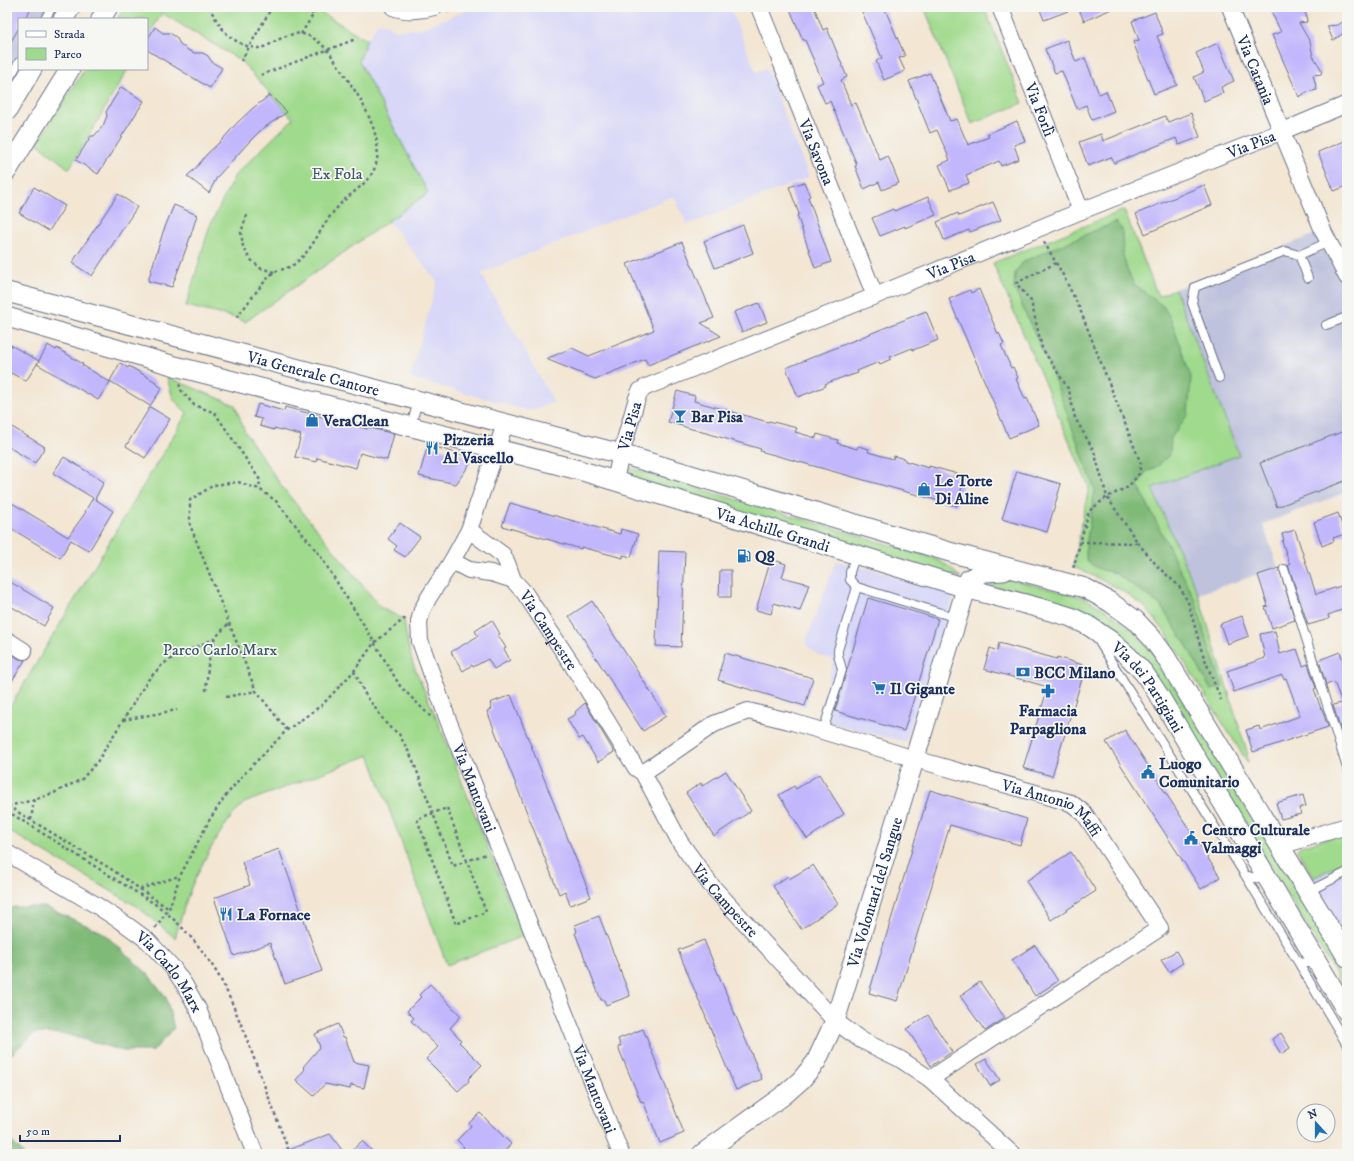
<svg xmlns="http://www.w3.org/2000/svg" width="1354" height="1161" viewBox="0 0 1354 1161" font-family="'IM FELL DW Pica',serif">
  <rect width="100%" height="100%" fill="#f6f6f2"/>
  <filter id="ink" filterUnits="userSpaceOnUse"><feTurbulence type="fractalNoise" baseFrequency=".025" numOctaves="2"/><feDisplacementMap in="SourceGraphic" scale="8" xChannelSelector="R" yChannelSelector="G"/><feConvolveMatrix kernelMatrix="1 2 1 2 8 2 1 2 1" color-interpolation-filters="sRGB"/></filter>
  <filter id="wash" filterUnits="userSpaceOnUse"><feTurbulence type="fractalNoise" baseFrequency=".012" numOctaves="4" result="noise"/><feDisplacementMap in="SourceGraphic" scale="16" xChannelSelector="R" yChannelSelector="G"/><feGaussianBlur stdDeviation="0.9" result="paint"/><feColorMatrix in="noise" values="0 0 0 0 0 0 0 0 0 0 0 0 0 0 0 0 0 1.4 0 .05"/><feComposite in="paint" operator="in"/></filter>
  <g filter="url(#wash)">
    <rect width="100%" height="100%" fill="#f3e6d3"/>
    <path fill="#d8d7f8" d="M475,7H730L756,72L766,68L809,177L687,225L674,196L481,273L554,402L530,411L410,378L437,282L389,221L428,193L359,61L367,40L379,21L396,30L422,28Z
      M836,561L945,588L954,596L906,742L817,720L834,660L820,656L805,644Z
      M1347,860V949L1306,883Z"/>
    <path fill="#bfc2dd" d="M7,7H52L44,19H19V59L9,75L7,74Z
      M1326,230L1340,259L1347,256V492L1263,524L1278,568L1198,594L1152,488L1239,454L1175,289Z"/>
    <path fill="#a0da8d" stroke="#5e8476" d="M125,7H312L367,40L359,61L428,193L245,322L236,318L186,306L209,228L235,175L293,119L241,61L162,13L147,38V19H117Z
      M924,7H984L1023,103L972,124Z
      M85,69H128L69,169L37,143Z
      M1124,210L1158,296L1175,289L1239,455L1152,488L1198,594L1247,752L1248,763L1166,633L1145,607L1118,588L1087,573L1073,567L1089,487L993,263Z
      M167,377L235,405L245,432L283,488L381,608L404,619L407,641L413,664L439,724L523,936L447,965L369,755L244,803C224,822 208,852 196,877C187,894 181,919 175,938L138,907L7,830V712L187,413L173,399Z
      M627,467L934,558L948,566L961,578L624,477Z
      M1006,578L1082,597L1106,610L1134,631L1156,656L1347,974V993L1159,681L1126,641L1101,622L1073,607L978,582Z
      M1347,833V860L1314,878L1297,850L1300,846Z"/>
    <path fill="#80ba78" stroke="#4e746b" d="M1115,222L1122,229L1123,255L1127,270L1134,284L1163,306L1171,319L1191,377L1188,414L1171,438L1170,454L1159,465L1146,472L1138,485L1196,602L1204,632L1223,687L1211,690L1187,646L1160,605L1115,573L1099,569L1086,561V545L1095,490L1052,373L1014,288L1015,273L1024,261Z
      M14,907H45L102,932L148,974L166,997L174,1028L153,1051H123L65,1034L35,1033L7,1058V909Z
      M7,1137L24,1154H7Z"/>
    <g id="blocks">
      <path fill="#c2b7fc" d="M7,7H32L24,19H19V28L7,48Z
        M789,7H814L823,30L827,28L847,77L841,80L851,105L856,103L880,160L888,156L899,183L882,190L879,182L864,189L855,166L857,165L830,101L825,103L817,85L823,82L805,40H803Z
        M860,7H884L905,56L899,58L905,71L884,80L876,61L882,58Z
        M1039,7H1076V8L1044,20Z
        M1078,7H1116L1084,21Z
        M1269,7H1301L1306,14L1307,22L1299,23L1310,42L1313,56L1320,67L1322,74L1313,75L1317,90L1307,92L1299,97L1272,35L1281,32Z
        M1155,12L1163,34L1157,36L1177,85L1154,94L1133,42L1139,40L1132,21Z
        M1347,19V31L1333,40L1327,26L1338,25Z
        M155,27L163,33H170L176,37L180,44L188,50L194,53H203L208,56L212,62L222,68L210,88L147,50V40Z
        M1067,40L1076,62L1085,58L1099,94L1106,91L1114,111L1092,120L1086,105L1077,109L1062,71L1055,73L1045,49Z
        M1218,43L1234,81L1221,87L1223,93L1204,101L1194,77L1204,72L1196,53Z
        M930,73L950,121L957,119L968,145L989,137L987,134L1017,121L1025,141L1014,145L1019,159L1001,166L999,161L966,175L969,183L950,190L939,165L950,160L937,130L930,133L909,81Z
        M121,87L144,101L98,174L76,160L91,136H94L103,126L107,116L106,112Z
        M270,95L287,112L261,130L249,142L217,177L209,193L187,176L195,169L207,154L222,140L237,123L253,108Z
        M1191,113L1200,137L1179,145L1176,138L1114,163L1111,157L1088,166L1079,142L1101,134L1103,141L1165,116L1168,122Z
        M1347,140V186L1334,191L1318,152Z
        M804,182L810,196L808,197L831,262L815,268L797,215L799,214L789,187Z
        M1204,185L1212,205L1145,234L1136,214Z
        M34,187L65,206L49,231L19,213Z
        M118,194L137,207L92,276L72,263Z
        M928,197L936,215L905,228V226L880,236L872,218L893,209L894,211Z
        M993,202L1001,220L970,232L969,230L944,240L937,222L958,213L959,216Z
        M174,205L197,215L190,238L172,287L148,281L163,232Z
        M743,225L753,253L715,268L704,241Z
        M682,242L714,318L701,323L721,336L648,365L645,359L595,379L546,359L572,348L589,356L654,330L627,264Z
        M979,289L998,334L999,333L1004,344L1001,345L1011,368L1013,367L1018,378L1016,379L1025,399L1027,398L1039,425L1009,438L949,299L970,290L971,293Z
        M759,303L767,322L742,332L734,312Z
        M926,311L938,340L913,350L912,348L890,357L891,359L880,364L879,362L857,371L858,373L846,377V376L825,384L826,386L798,397L786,368Z
        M7,343L39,361L26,381L7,371Z
        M48,345L56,350L57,348L83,364L82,365L110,382L98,400L37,364Z
        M120,363L128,368L129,366L156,382L155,383L162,388L150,406L110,381Z
        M677,391L695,396L694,401L768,422L769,421L797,428L795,432L816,438L817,434L838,440L837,443L857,449L858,446L869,449L868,452L893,459L894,456L905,459V461L929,468V466L965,476L957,506L760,451L761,449L668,422Z
        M258,404L284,411L285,407L367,429V427L394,434L387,460L360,453L356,468L317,458L316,462L295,457L301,435L274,428V430L260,426L262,419L254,417Z
        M150,407L170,419L145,458L126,446Z
        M7,424L45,447L35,463L7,446Z
        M1347,430V480L1277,507L1260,463Z
        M428,445L474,458L456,484L419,476Z
        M64,457L104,482L95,499L113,511L89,551L71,540L60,558L7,526V500L68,537L86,512L85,511L93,498L53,473Z
        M1017,471L1061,484L1047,532L1002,519Z
        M510,503L620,534L621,529L638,534L631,557L623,555V558L581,547V549L502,526Z
        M1338,513L1345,534L1333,538L1334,541L1322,546L1314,522Z
        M400,523L420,537L405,557L394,550L397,546L388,539Z
        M1295,530L1316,594L1347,584V608L1328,615L1329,619L1308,625L1288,565H1290L1282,541L1284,540L1282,534Z
        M659,551L685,552L681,647L656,646Z
        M771,559L786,564L782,577L809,584L800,611L774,603L771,614L756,610Z
        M1279,568L1295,620L1272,628L1265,607L1268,606L1258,575Z
        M720,570H731V597H719Z
        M7,580L54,608L44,626L7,604Z
        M868,598L938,619L904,731L835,711Z
        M592,601L666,716L643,731L569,616Z
        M1242,616L1249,636L1227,644L1220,624Z
        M492,620L500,634L498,635L506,648L504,649L510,660L494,669L488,659L473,667L472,665L463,671L451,652L478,636L475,631Z
        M1275,631L1280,654L1297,649L1303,666L1308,664L1316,688L1314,689L1321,709H1322L1328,727L1253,752L1246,730L1259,726L1260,730L1300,716L1286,678L1284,679L1282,675L1234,692L1227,671L1265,658L1260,634Z
        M999,643L1057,659V657L1086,666L1052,776L1023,768L1048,687L984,669L990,648L997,651Z
        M7,651L19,659L25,660L7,689Z
        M1340,652L1347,671V744H1345L1333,705L1342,703L1334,682L1326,685L1319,660Z
        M725,653L813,678L805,706L718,680L721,670H720Z
        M511,695L591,897L570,905L565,891L559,894L487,711L492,709L490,703Z
        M585,703L614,752L598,762L583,737L579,739L567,719L576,714L575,712Z
        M1125,730L1220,877L1201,889L1106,742Z
        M726,771L751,811L714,836L686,793L701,783L702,786Z
        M819,774L844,814L807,839L779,795L794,786L796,789Z
        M930,790L1027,819L1020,845L950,825L897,1001L869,993Z
        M1303,795L1306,806L1299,808L1301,814L1281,819L1276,803Z
        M279,849L322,971L285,984L270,943L234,956L214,898L250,885L242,862Z
        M1071,852L1096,891L1051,920L1026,881Z
        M813,865L838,904L801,929L773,886L788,876L789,879Z
        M599,916L630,996L606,1005L604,1000H601L575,933L577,932L575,925Z
        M704,940L762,1079L736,1090L678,950Z
        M1035,945L1058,981L1035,996L1012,960Z
        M1176,951L1183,963L1169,972L1161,960Z
        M980,982L1005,1018L985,1031L960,996Z
        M430,984L461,1016L450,1028L461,1040L459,1042L482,1065L468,1079L469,1081L458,1091L426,1059L438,1047L411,1021L414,1018L407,1011L421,997L419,995Z
        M928,1015L952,1052L931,1066L907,1029Z
        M338,1024L343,1037H345L354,1062L369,1065L364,1088L351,1085L350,1089L325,1084L314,1096L296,1080L305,1069L303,1067L320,1047L315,1034Z
        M643,1029L684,1133L660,1143L643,1101L641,1102L618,1047L621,1046L618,1039Z
        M1281,1033L1290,1048L1281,1054L1272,1039Z
        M986,1059L1000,1080L990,1086L977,1064Z
        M480,1113L511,1144L502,1154H456L464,1147L457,1140L471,1126L469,1123Z
        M330,1134L345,1154H281V1153Z
        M362,1141L375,1154H348Z"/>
    </g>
  </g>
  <g filter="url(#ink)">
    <use href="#blocks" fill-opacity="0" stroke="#676f87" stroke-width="1"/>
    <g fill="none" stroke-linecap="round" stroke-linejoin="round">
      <g stroke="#676f87" stroke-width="10">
        <path id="service" d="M45,19L52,7
          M7,82L19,62
          M1299,255L1308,278
          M1326,325L1347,317
          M1219,378L1192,303L1195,287L1285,251L1299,255L1329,242
          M411,426L418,401
          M856,554L850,572V580L857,587
          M1284,569L1347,768
          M1096,637L1245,875L1266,881
          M823,731L842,670C841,662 837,658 838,650L857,587L957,618
          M1245,875L1298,962L1317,964
          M1307,892L1347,872
          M1298,962L1347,1045"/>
      </g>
      <g stroke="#676f87" stroke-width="18">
        <g id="minor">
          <path d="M393,7C405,12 421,11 434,7"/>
          <path id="s1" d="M759,7L875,296"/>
          <path id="s2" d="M1000,7L1081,211"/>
          <path id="s3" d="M1230,7L1324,233L1347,277"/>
          <path id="s4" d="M505,424L469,530L452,561L429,597L422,610L419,622L420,641L448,720L621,1154"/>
          <path id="s5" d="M615,480L621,454L637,398L640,391L646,387L875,296L1081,211L1283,131L1347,104"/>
          <path id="s6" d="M469,530L503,555L507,563L513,580L524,592L571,663L636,768L643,773L680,842L710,884L835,1021L861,1040L900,1059L930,1079L1012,1154"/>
          <path d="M452,561L469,570L491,573L513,580"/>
          <path d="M7,640L24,651"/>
          <path id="s7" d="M643,773L714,724L748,711L789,721L915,759L1071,803L1084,813L1160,928L930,1079"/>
          <path d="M1280,846L1347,826"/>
          <path id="s8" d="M7,853L96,905L128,926L147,940L173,968L184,984L198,1009L255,1154"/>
        </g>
      </g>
      <g stroke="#676f87" stroke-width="21">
        <g id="tertiary">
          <path d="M63,19L71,7"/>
          <path d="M101,19L108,7"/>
          <path d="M7,111L32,69"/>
          <path d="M7,171L70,69"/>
          <path id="s9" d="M7,292L621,454L953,553L1085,588L1110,602L1135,620L1152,638L1165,656L1347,957"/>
          <path id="s10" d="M7,317L175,366L579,470L966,588L1047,610L1071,617L1089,626L1111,641L1128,656L1144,673L1160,697L1347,1012"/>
          <path id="s11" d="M702,1154L784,1095L801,1080L816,1062L835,1021L969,579L984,572L1004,571"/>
        </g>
      </g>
      <path stroke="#676f87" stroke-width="2.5" stroke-dasharray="3 3" stroke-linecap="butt" d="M209,7C214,16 220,27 227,34C235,42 250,49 261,48C264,47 269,45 272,43C281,38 292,32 303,34C325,39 338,66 350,83C366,107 389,148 371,175C361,189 346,196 336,209C322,224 315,246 299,260C296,263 291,267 286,268C282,270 276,270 272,274C260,285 247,305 236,318
        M301,7L313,14
        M447,12L458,7
        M301,34L318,7
        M241,61L272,7
        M261,75L356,39
        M247,215L241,232L243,246L249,258L260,268L274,272
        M1044,242L1062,273L1079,307L1141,464L1139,474L1128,487L1107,497L1089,511L1073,569
        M1056,263L1016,283L1031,301L1042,348L1069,390L1075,418L1094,451L1107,497L1138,543L1159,568L1179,586L1188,602L1202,652L1221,700
        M179,384L181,390L194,405L215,413L260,480L259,489
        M1080,542L1138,543
        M354,671L365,694L388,726L399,734L412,758L453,866L486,854
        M206,691L208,666L214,640
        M226,697L256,691
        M123,720L177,710
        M287,730L256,691L190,525V500L214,485L238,482L259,489L276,501L319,554L364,625L400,686L431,717
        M8,806L34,800L56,792L82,779L97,762L148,680L163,664L176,656L214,639L229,623
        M8,806L111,869L169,909
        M447,808L486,912L456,924L417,819Z
        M7,811L158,906C186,928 211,958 226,990C237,1013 246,1037 255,1061C267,1092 278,1123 290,1154
        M31,820L34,800
        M140,889L179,876
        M155,928L169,909L180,876L210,819L224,798L242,776L287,730L322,705L354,671L374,643L404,619L406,620"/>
      <use href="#service" stroke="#fff" stroke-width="8"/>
      <use href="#minor" stroke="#fff" stroke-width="16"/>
      <use href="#tertiary" stroke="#fff" stroke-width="19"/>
    </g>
  </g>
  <defs>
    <g id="bar-bare" transform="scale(1.08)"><path d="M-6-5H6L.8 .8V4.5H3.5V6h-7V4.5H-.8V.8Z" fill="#1f6fb2" stroke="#f6f6f2" stroke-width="2.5" paint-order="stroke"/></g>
    <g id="shop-bare" transform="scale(1.08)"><path d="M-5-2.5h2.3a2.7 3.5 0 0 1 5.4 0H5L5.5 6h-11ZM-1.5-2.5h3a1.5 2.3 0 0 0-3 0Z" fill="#1f6fb2" stroke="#f6f6f2" stroke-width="2.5" paint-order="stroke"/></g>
    <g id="restaurant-bare" transform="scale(1.08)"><path d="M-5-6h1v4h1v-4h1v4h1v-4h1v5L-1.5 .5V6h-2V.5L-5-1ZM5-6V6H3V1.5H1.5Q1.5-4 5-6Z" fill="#1f6fb2" stroke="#f6f6f2" stroke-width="2.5" paint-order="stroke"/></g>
    <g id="fuel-bare" transform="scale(1.08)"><path d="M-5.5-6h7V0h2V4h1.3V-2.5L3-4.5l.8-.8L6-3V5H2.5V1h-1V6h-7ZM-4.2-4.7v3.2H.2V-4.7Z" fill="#1f6fb2" stroke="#f6f6f2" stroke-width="2.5" paint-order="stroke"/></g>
    <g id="bank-bare" transform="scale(1.08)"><path d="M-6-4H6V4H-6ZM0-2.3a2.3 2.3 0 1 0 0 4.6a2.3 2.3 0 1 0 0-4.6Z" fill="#1f6fb2" stroke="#f6f6f2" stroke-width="2.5" paint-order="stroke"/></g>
    <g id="supermarket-bare" transform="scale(1.08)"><path d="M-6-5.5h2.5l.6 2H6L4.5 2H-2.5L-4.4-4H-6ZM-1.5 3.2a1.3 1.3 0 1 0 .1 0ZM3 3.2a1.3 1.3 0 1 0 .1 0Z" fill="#1f6fb2" stroke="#f6f6f2" stroke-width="2.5" paint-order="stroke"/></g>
    <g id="pharmacy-bare" transform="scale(1.08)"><path d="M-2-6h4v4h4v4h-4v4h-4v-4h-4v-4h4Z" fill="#1f6fb2" stroke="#f6f6f2" stroke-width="2.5" paint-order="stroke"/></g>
    <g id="civic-bare" transform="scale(1.08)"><path d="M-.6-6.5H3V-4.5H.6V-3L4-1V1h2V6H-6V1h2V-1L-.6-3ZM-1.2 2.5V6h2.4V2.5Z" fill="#1f6fb2" stroke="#f6f6f2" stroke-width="2.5" paint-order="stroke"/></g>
  </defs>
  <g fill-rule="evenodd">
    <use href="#bar-bare" x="680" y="416"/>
    <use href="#shop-bare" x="312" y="420"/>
    <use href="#restaurant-bare" x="432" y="448"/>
    <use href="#shop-bare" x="924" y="489"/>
    <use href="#fuel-bare" x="744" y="556"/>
    <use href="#bank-bare" x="1023" y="672"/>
    <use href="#supermarket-bare" x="879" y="688"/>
    <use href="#pharmacy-bare" x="1048" y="691"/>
    <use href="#civic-bare" x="1148" y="772"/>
    <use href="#civic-bare" x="1191" y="838"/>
    <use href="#restaurant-bare" x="226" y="914"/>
  </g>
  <g text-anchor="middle" stroke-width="3.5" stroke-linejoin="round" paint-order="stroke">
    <g font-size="16" fill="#1b2f5e" stroke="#f6f6f2">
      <text dy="6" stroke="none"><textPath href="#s3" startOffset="68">Via Catania</textPath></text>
      <text dy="6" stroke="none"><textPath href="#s2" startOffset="110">Via Forlì</textPath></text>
      <text dy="6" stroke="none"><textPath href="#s5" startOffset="752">Via Pisa</textPath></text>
      <text dy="6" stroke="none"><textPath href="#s1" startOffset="156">Via Savona</textPath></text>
      <text dy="6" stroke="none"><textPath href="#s5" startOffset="428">Via Pisa</textPath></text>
      <text dy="6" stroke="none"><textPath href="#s9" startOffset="317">Via Generale Cantore</textPath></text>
      <text dy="6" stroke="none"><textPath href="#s5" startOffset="56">Via Pisa</textPath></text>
      <text dy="6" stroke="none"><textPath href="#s10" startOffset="795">Via Achille Grandi</textPath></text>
      <text dy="6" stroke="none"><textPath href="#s6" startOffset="131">Via Campestre</textPath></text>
      <text dy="6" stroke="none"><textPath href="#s10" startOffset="1212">Via dei Partigiani</textPath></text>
      <text dy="6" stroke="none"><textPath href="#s4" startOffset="393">Via Mantovani</textPath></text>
      <text dy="6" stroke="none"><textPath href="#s7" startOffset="444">Via Antonio Maffi</textPath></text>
      <text dy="6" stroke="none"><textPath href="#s11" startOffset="327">Via Volontari del Sangue</textPath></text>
      <text dy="6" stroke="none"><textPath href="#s6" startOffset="455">Via Campestre</textPath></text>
      <text dy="6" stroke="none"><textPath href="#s8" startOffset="204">Via Carlo Marx</textPath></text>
      <text dy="6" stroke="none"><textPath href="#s4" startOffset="717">Via Mantovani</textPath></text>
    </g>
    <g font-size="16" fill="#3c5a6a" stroke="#f6f6f2">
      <text x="337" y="179">Ex Fola</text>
      <text x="220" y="655">Parco Carlo Marx</text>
    </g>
    <g font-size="16" font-weight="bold" fill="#1b2f5e" stroke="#f6f6f2" text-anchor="start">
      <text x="691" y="422">Bar Pisa</text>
      <text x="323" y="426">VeraClean</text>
      <text x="443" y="445">Pizzeria<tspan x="443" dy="18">Al Vascello</tspan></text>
      <text x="935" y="486">Le Torte<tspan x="935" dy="18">Di Aline</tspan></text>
      <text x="755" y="562">Q8</text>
      <text x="1034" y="678">BCC Milano</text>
      <text x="890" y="694">Il Gigante</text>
      <text x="1048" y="716" text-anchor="middle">Farmacia<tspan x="1048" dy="18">Parpagliona</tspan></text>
      <text x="1159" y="769">Luogo<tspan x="1159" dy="18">Comunitario</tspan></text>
      <text x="1202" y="835">Centro Culturale<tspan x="1202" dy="18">Valmaggi</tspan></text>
      <text x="237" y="920">La Fornace</text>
    </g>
  </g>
  <rect width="1354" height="1161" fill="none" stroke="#f6f6f2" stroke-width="24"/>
  <rect x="18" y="18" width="130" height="52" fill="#f6f6f2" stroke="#9ea6b7"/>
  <rect x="26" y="31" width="20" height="6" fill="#ffffff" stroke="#9ea6b7"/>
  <text x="54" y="38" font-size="12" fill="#1b2f5e">Strada</text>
  <rect x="26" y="48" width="20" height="12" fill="#a0da8d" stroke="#9ea6b7"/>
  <text x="54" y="58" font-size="12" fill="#1b2f5e">Parco</text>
  <g transform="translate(1316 1123) rotate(339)"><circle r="19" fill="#f6f6f2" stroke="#9ea6b7"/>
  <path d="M0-3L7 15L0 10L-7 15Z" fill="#1f6fb2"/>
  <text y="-6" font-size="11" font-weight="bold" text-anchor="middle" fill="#1b2f5e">N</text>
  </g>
  <path d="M20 1135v6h100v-6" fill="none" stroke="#1b2f5e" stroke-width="2"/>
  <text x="26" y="1135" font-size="12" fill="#1b2f5e" stroke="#f6f6f2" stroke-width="3" paint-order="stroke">50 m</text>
</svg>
